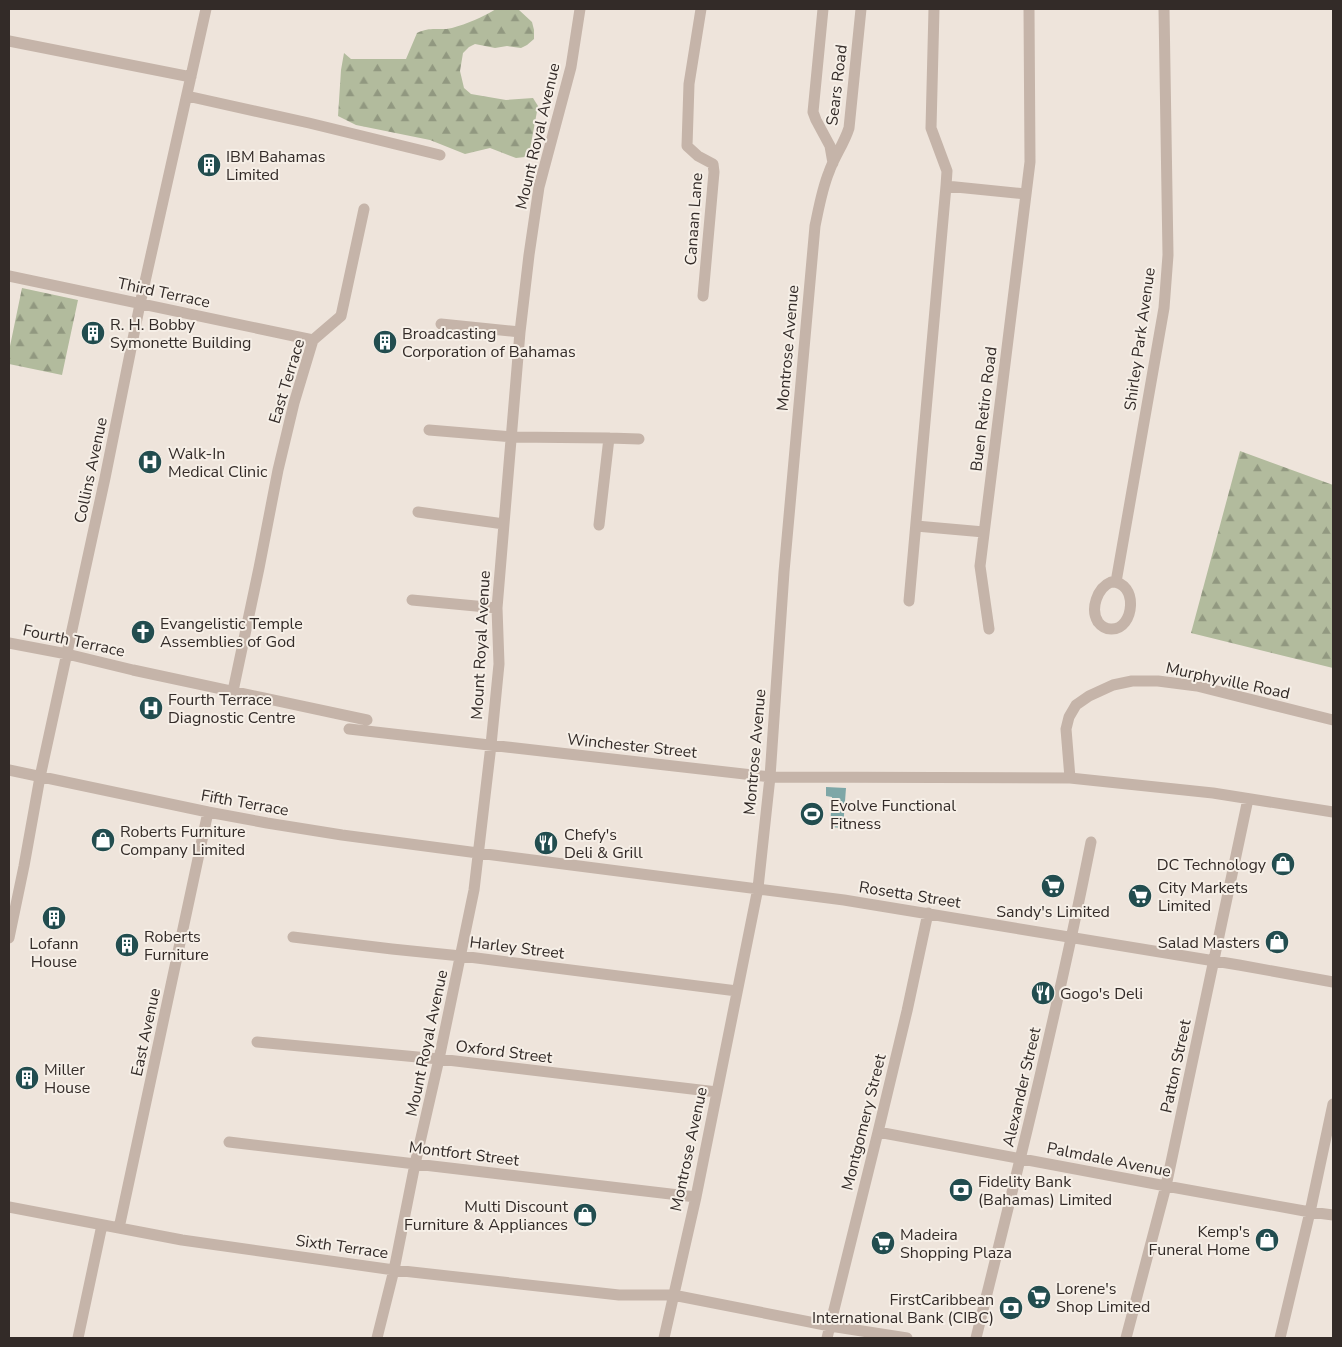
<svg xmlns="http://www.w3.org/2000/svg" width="1342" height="1347" viewBox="0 0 1342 1347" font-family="'Nunito Sans',sans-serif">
  <defs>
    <pattern id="forest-firs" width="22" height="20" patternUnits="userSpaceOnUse" patternTransform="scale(1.25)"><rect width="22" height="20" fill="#b2bb9d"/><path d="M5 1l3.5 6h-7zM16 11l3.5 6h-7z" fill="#919880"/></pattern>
  </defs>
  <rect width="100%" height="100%" fill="#eee4db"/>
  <path fill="url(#forest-firs)" d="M496,9L519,10L532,22L534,30V39L527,45L521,48L507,46L495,48L475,44L469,47L463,53L460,71L464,88L471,94L506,100L533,98L538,106L530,149L525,157L516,158L490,148L465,154L430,140L356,125L338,116L341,70L344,53L351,59H406L417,33C431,26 439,31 452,28C467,24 483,17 496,9Z
    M22,288L78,300L62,375L9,364V351Z
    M1240,451L1333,485V668L1191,633Z"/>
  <path fill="#7ea7a7" d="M826,787L846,788L843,828L830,827L832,797L826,796Z"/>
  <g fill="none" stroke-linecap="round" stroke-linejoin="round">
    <path stroke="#c5b4a9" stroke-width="11" d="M701,9L689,84L687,146L698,156L713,164L714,172L703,296
      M823,9L813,112L816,120L830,146L833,163
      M934,9L931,128L947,171L946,186L1026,194
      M9,41L191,77
      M187,96L309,123L440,155
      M9,276L313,340
      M441,324L520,332
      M429,430L512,437L609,438L639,439
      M418,512L504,524
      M599,525L609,438
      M916,526L984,532
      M1111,582C1139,581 1135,630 1111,629C1106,629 1101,626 1098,622C1090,609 1097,588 1111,582Z
      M1116,582L1164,308L1168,255L1164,9
      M412,600L497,608
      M909,601L946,186
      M989,629L980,566L1030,162L1029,9
      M9,643L67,654L133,670L367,720
      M233,691L259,568L278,470L294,403L313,340L341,316L364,209
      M349,729L770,777L1070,778L1213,793L1333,812
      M9,770L208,812L267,823L342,835L478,853L844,900L1239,965L1333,982
      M1070,778L1066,729L1069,717L1076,705L1089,696L1113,685L1132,681H1158L1197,686L1333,720
      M293,937L392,949L461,956L737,991
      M9,938L24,866L40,777L105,478L140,304L206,9
      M257,1042L439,1059L717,1092
      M878,1132L1166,1186L1310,1212L1333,1215
      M229,1142L696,1197
      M9,1207L182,1240L394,1270L619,1295H673L830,1326L907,1338
      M119,1228L208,812
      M78,1338L102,1225
      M377,1338L394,1270L415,1164L439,1059L474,890L491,745L499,664L497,608L520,332L529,255L539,187L571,67L580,9
      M664,1338L696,1197L758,888L770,777L784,572L815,226C819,207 822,189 829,172C834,157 844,144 849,128L861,9
      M827,1338L878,1132L907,1011L928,913
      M976,1338C1017,1173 1058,1009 1091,842
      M1126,1338L1166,1186L1248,799
      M1280,1338L1310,1212L1333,1104"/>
  </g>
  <defs>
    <g id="building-disc" transform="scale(1.25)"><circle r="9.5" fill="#224d4f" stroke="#f6efe7"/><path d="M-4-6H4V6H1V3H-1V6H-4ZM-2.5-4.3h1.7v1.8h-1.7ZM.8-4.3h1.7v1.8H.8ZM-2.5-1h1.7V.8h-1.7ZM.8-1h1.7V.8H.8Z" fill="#fff"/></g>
    <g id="hospital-disc" transform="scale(1.25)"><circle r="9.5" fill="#224d4f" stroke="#f6efe7"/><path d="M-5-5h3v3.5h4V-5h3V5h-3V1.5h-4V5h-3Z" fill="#fff"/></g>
    <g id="church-disc" transform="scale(1.25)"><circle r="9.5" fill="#224d4f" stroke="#f6efe7"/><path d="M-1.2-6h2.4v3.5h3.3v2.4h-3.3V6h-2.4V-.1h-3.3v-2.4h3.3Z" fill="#fff"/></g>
    <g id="stadium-disc" transform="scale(1.25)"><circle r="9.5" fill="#224d4f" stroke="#f6efe7"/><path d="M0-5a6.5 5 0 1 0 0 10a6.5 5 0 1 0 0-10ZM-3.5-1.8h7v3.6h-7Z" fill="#fff"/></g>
    <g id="shop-disc" transform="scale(1.25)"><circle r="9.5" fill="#224d4f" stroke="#f6efe7"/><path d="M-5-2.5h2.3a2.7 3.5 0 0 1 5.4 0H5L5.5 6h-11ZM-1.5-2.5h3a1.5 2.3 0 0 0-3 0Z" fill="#fff"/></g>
    <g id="restaurant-disc" transform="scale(1.25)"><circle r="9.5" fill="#224d4f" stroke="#f6efe7"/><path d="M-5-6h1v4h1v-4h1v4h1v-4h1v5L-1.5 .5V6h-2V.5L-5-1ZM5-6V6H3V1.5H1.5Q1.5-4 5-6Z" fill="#fff"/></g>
    <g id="supermarket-disc" transform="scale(1.25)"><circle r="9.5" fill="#224d4f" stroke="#f6efe7"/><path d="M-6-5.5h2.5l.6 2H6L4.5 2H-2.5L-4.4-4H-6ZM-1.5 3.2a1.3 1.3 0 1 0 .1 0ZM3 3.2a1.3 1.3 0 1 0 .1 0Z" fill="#fff"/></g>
    <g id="bank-disc" transform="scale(1.25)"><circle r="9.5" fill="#224d4f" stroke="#f6efe7"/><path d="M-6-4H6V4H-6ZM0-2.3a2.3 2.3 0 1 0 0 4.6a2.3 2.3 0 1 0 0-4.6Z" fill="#fff"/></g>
  </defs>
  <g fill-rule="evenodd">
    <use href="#building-disc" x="209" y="165"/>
    <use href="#building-disc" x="93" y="333"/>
    <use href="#building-disc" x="385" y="342"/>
    <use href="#hospital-disc" x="150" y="462"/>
    <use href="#church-disc" x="143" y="632"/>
    <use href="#hospital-disc" x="151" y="708"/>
    <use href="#stadium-disc" x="812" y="814"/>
    <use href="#shop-disc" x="103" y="840"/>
    <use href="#restaurant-disc" x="546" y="843"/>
    <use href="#shop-disc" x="1283" y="864"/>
    <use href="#supermarket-disc" x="1053" y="886"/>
    <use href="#supermarket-disc" x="1140" y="896"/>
    <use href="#building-disc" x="54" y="918"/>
    <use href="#shop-disc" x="1277" y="942"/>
    <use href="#building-disc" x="127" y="945"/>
    <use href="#restaurant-disc" x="1043" y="993"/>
    <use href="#building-disc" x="27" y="1078"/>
    <use href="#bank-disc" x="961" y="1190"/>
    <use href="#shop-disc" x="585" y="1215"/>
    <use href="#shop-disc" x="1267" y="1240"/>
    <use href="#supermarket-disc" x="883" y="1243"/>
    <use href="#supermarket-disc" x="1039" y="1297"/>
    <use href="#bank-disc" x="1011" y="1308"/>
  </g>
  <g text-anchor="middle" stroke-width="4" stroke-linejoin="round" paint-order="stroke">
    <g font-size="16" fill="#332b28" stroke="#f6efe7">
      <text transform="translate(836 85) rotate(-83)" y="6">Sears Road</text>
      <text transform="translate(537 136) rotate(-77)" y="6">Mount Royal Avenue</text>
      <text transform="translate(693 219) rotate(-86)" y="6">Canaan Lane</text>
      <text transform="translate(164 292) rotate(12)" y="6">Third Terrace</text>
      <text transform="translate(1139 339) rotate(-82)" y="6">Shirley Park Avenue</text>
      <text transform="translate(787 348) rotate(-85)" y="6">Montrose Avenue</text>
      <text transform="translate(286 381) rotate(-73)" y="6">East Terrace</text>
      <text transform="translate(983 409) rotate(-83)" y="6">Buen Retiro Road</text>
      <text transform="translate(90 470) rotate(-78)" y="6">Collins Avenue</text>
      <text transform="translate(74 640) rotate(12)" y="6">Fourth Terrace</text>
      <text transform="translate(480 645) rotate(-87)" y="6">Mount Royal Avenue</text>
      <text transform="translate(1228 680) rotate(12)" y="6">Murphyville Road</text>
      <text transform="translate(632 745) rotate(6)" y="6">Winchester Street</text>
      <text transform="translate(754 752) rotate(-85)" y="6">Montrose Avenue</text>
      <text transform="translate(245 802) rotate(10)" y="6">Fifth Terrace</text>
      <text transform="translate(910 894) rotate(9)" y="6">Rosetta Street</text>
      <text transform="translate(517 947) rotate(7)" y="6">Harley Street</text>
      <text transform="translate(145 1032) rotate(-78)" y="6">East Avenue</text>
      <text transform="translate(426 1043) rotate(-78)" y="6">Mount Royal Avenue</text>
      <text transform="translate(504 1051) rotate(7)" y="6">Oxford Street</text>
      <text transform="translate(1175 1066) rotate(-78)" y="6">Patton Street</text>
      <text transform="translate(1021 1087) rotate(-77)" y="6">Alexander Street</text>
      <text transform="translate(863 1122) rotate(-76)" y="6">Montgomery Street</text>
      <text transform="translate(688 1149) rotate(-78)" y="6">Montrose Avenue</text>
      <text transform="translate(464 1153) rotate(7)" y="6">Montfort Street</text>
      <text transform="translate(1109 1159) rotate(11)" y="6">Palmdale Avenue</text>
      <text transform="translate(342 1246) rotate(8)" y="6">Sixth Terrace</text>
    </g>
    <g font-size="16" fill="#332b28" stroke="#f6efe7" text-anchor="start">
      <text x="226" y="162">IBM Bahamas<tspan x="226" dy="18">Limited</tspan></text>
      <text x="110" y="330">R. H. Bobby<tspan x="110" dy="18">Symonette Building</tspan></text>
      <text x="402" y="339">Broadcasting<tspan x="402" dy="18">Corporation of Bahamas</tspan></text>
      <text x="168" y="459">Walk-In<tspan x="168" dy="18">Medical Clinic</tspan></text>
      <text x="160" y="629">Evangelistic Temple<tspan x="160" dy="18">Assemblies of God</tspan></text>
      <text x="168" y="705">Fourth Terrace<tspan x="168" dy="18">Diagnostic Centre</tspan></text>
      <text x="830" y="811">Evolve Functional<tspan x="830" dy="18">Fitness</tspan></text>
      <text x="120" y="837">Roberts Furniture<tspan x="120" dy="18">Company Limited</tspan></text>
      <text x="564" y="840">Chefy's<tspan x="564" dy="18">Deli &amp; Grill</tspan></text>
      <text x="1266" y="870" text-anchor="end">DC Technology</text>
      <text x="1158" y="893">City Markets<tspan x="1158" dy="18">Limited</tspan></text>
      <text x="1053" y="917" text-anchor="middle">Sandy's Limited</text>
      <text x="144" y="942">Roberts<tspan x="144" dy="18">Furniture</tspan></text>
      <text x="1260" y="948" text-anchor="end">Salad Masters</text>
      <text x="54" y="949" text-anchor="middle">Lofann<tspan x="54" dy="18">House</tspan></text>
      <text x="1060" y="999">Gogo's Deli</text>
      <text x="44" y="1075">Miller<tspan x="44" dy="18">House</tspan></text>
      <text x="978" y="1187">Fidelity Bank<tspan x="978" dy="18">(Bahamas) Limited</tspan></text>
      <text x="568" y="1212" text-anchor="end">Multi Discount<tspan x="568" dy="18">Furniture &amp; Appliances</tspan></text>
      <text x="1250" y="1237" text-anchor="end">Kemp's<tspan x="1250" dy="18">Funeral Home</tspan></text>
      <text x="900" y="1240">Madeira<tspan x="900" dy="18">Shopping Plaza</tspan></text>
      <text x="1056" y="1294">Lorene's<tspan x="1056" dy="18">Shop Limited</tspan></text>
      <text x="994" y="1305" text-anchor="end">FirstCaribbean<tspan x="994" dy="18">International Bank (CIBC)</tspan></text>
    </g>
  </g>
  <rect width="1342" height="1347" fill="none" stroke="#332b28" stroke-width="20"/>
</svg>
